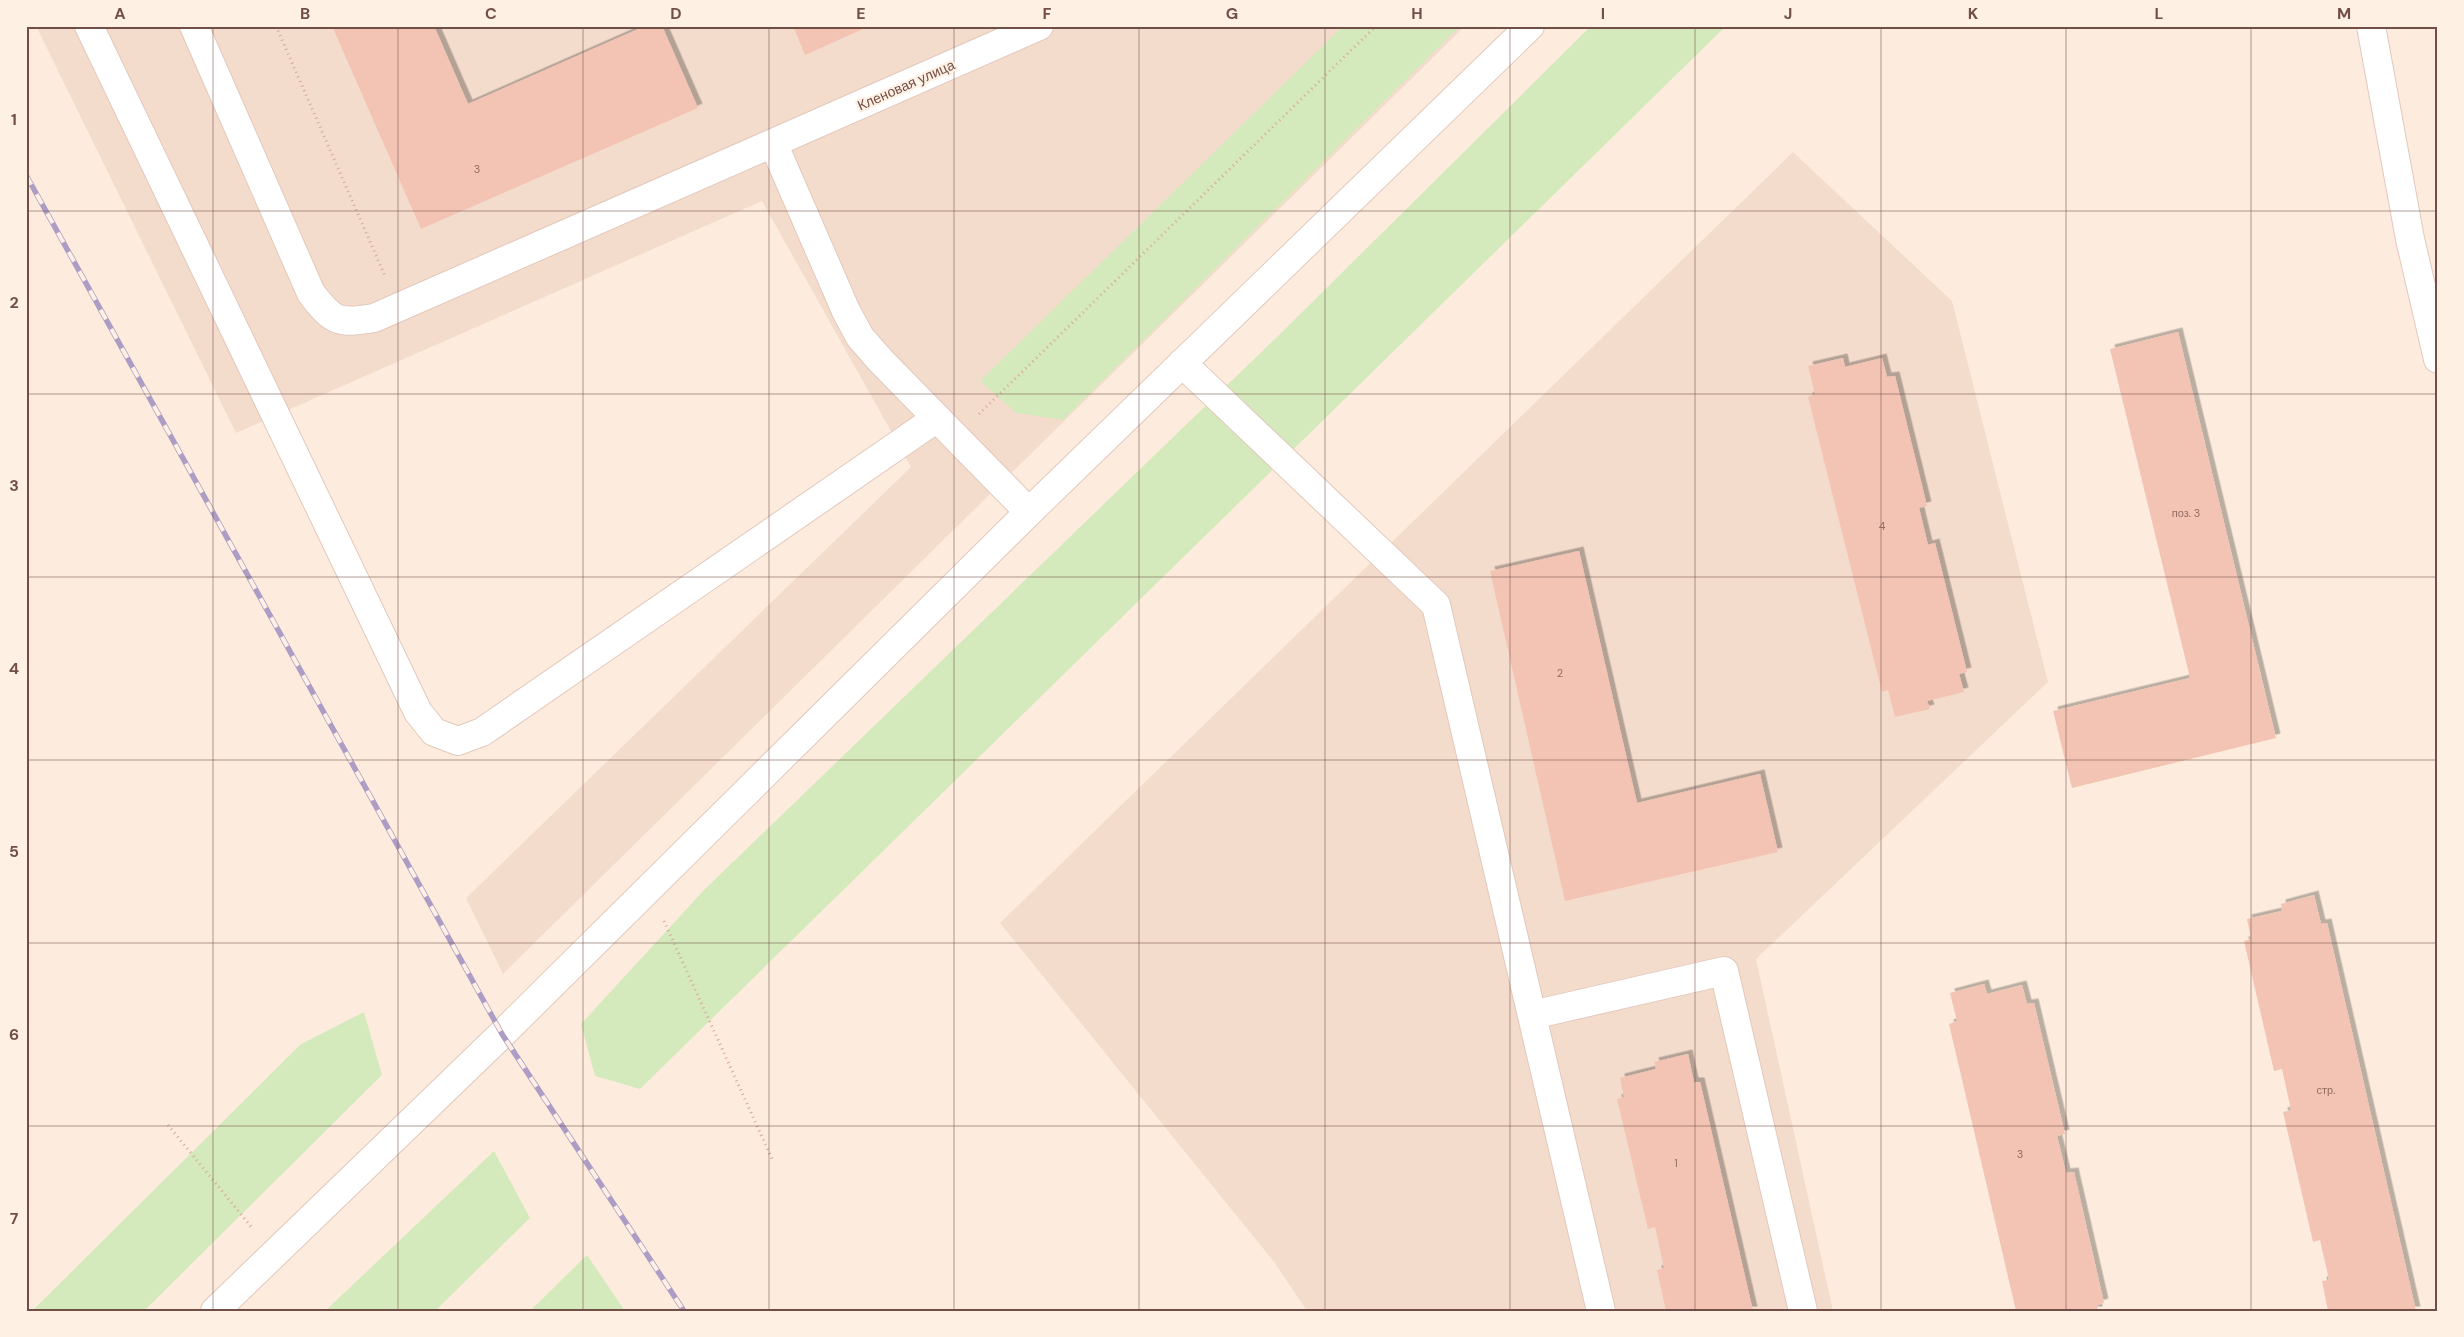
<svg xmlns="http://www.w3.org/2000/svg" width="2464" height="1337" viewBox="0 0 2464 1337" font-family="'DM Sans',sans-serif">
  <defs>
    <filter id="shadow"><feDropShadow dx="4.5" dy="-4.5" stdDeviation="0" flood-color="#0004"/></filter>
  </defs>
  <rect width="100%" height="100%" fill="#fdecdd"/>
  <path fill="#f4dccc" d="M36,26H1465L503,974L466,898L911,467L762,201L236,433Z
    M1793,152L1952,301L2048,682L1756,959L1833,1311H1307L1274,1262L1000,923Z"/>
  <path fill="#d5eabc" d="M1343,26H1460L1063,420L1016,413L980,381Z
    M1591,26H1726L640,1089L595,1076L581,1024L704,890L1278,336Z
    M364,1012L382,1075L144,1311H32L301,1044Z
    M494,1151L530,1218L435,1311H325Z
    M587,1255L625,1311H530Z"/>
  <path fill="#f3c4b4" filter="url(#shadow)" d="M332,26H434L468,104L645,26H662L698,108L421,229Z
    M793,26H870L805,55Z
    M2178,332L2276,738L2072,788L2053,711L2190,678L2110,349Z
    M1843,358L1845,367L1882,358L1887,377L1895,376L1927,506L1919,508L1928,545L1935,543L1967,672L1959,674L1964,692L1927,701L1930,709L1895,717L1888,690L1882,692L1808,397L1815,394L1808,366Z
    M1579,551L1637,803L1760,774L1778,852L1565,901L1490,571Z
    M2314,895L2321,924L2327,923L2416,1311H2328L2322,1281L2329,1280L2320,1240L2313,1242L2283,1112L2291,1110L2282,1069L2274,1071L2244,941L2251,939L2247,919L2282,911L2281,904Z
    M1984,984L1987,994L2022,985L2027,1004L2034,1003L2065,1134L2057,1136L2066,1173L2074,1172L2104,1303L2097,1305L2098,1311H2016L1949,1024L1957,1021L1950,993Z
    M1688,1054L1694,1082H1700L1753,1311H1666L1657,1270L1664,1268L1655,1227L1648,1229L1617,1099L1624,1097L1620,1078L1656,1069L1654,1062Z"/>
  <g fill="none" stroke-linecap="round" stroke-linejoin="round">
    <g stroke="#e2c8bd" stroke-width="30">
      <path id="minor" d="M89,26L418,712L434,732L458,741L482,732L937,418
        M194,26L311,293C333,322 338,324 374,318L773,143L846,311L860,337L881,361L1029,512
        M2371,26L2410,239L2438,359
        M773,143L1039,26
        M1182,363L1436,605L1601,1311
        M1532,1015L1724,971L1803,1311
        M215,1311L502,1034L1029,512L1530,26"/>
    </g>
    <path stroke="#d7a798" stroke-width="3" stroke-dasharray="1 4" stroke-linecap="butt" d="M276,26L385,276
      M979,414L1376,26
      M664,921L773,1161
      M168,1125L253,1229"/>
    <use href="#minor" stroke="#fff" stroke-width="28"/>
    <g stroke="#ad9dc5" stroke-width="5.5">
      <path id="rail" d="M26,175L502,1034L684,1311"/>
    </g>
    <use href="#rail" stroke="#fff0e4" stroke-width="4" stroke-dasharray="11" stroke-linecap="butt"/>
  </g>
  <path fill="none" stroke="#724f46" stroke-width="1" stroke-opacity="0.55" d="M213,26V1311M398,26V1311M583,26V1311M769,26V1311M954,26V1311M1139,26V1311M1325,26V1311M1510,26V1311M1695,26V1311M1881,26V1311M2066,26V1311M2251,26V1311M26,211H2438M26,394H2438M26,577H2438M26,760H2438M26,943H2438M26,1126H2438"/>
  <g text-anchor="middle" stroke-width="4.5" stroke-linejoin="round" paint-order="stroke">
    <g font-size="11" fill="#926c62">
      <text x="477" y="173">3</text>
      <text x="2186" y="517">поз. 3</text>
      <text x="1882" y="530">4</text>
      <text x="1560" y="677">2</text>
      <text x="2326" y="1094">стр.</text>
      <text x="2020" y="1158">3</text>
      <text x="1676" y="1167">1</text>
    </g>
    <g font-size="14" fill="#724f46" stroke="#fff0e4">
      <text transform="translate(906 85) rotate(-24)" y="5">Кленовая улица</text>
    </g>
  </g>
  <rect width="2464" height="1337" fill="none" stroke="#fff0e4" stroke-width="55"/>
  <rect x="28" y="28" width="2408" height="1282" fill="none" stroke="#724f46" stroke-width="2"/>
  <g font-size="16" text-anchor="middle" font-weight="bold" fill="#724f46">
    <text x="120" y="19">A</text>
    <text x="305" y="19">B</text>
    <text x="491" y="19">C</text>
    <text x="676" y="19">D</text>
    <text x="861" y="19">E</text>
    <text x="1047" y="19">F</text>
    <text x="1232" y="19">G</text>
    <text x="1417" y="19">H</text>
    <text x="1603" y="19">I</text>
    <text x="1788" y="19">J</text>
    <text x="1973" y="19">K</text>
    <text x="2159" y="19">L</text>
    <text x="2344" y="19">M</text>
    <text x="14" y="125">1</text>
    <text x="14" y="308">2</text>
    <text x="14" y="491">3</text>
    <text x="14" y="674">4</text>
    <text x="14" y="857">5</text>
    <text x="14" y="1040">6</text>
    <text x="14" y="1224">7</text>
  </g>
</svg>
